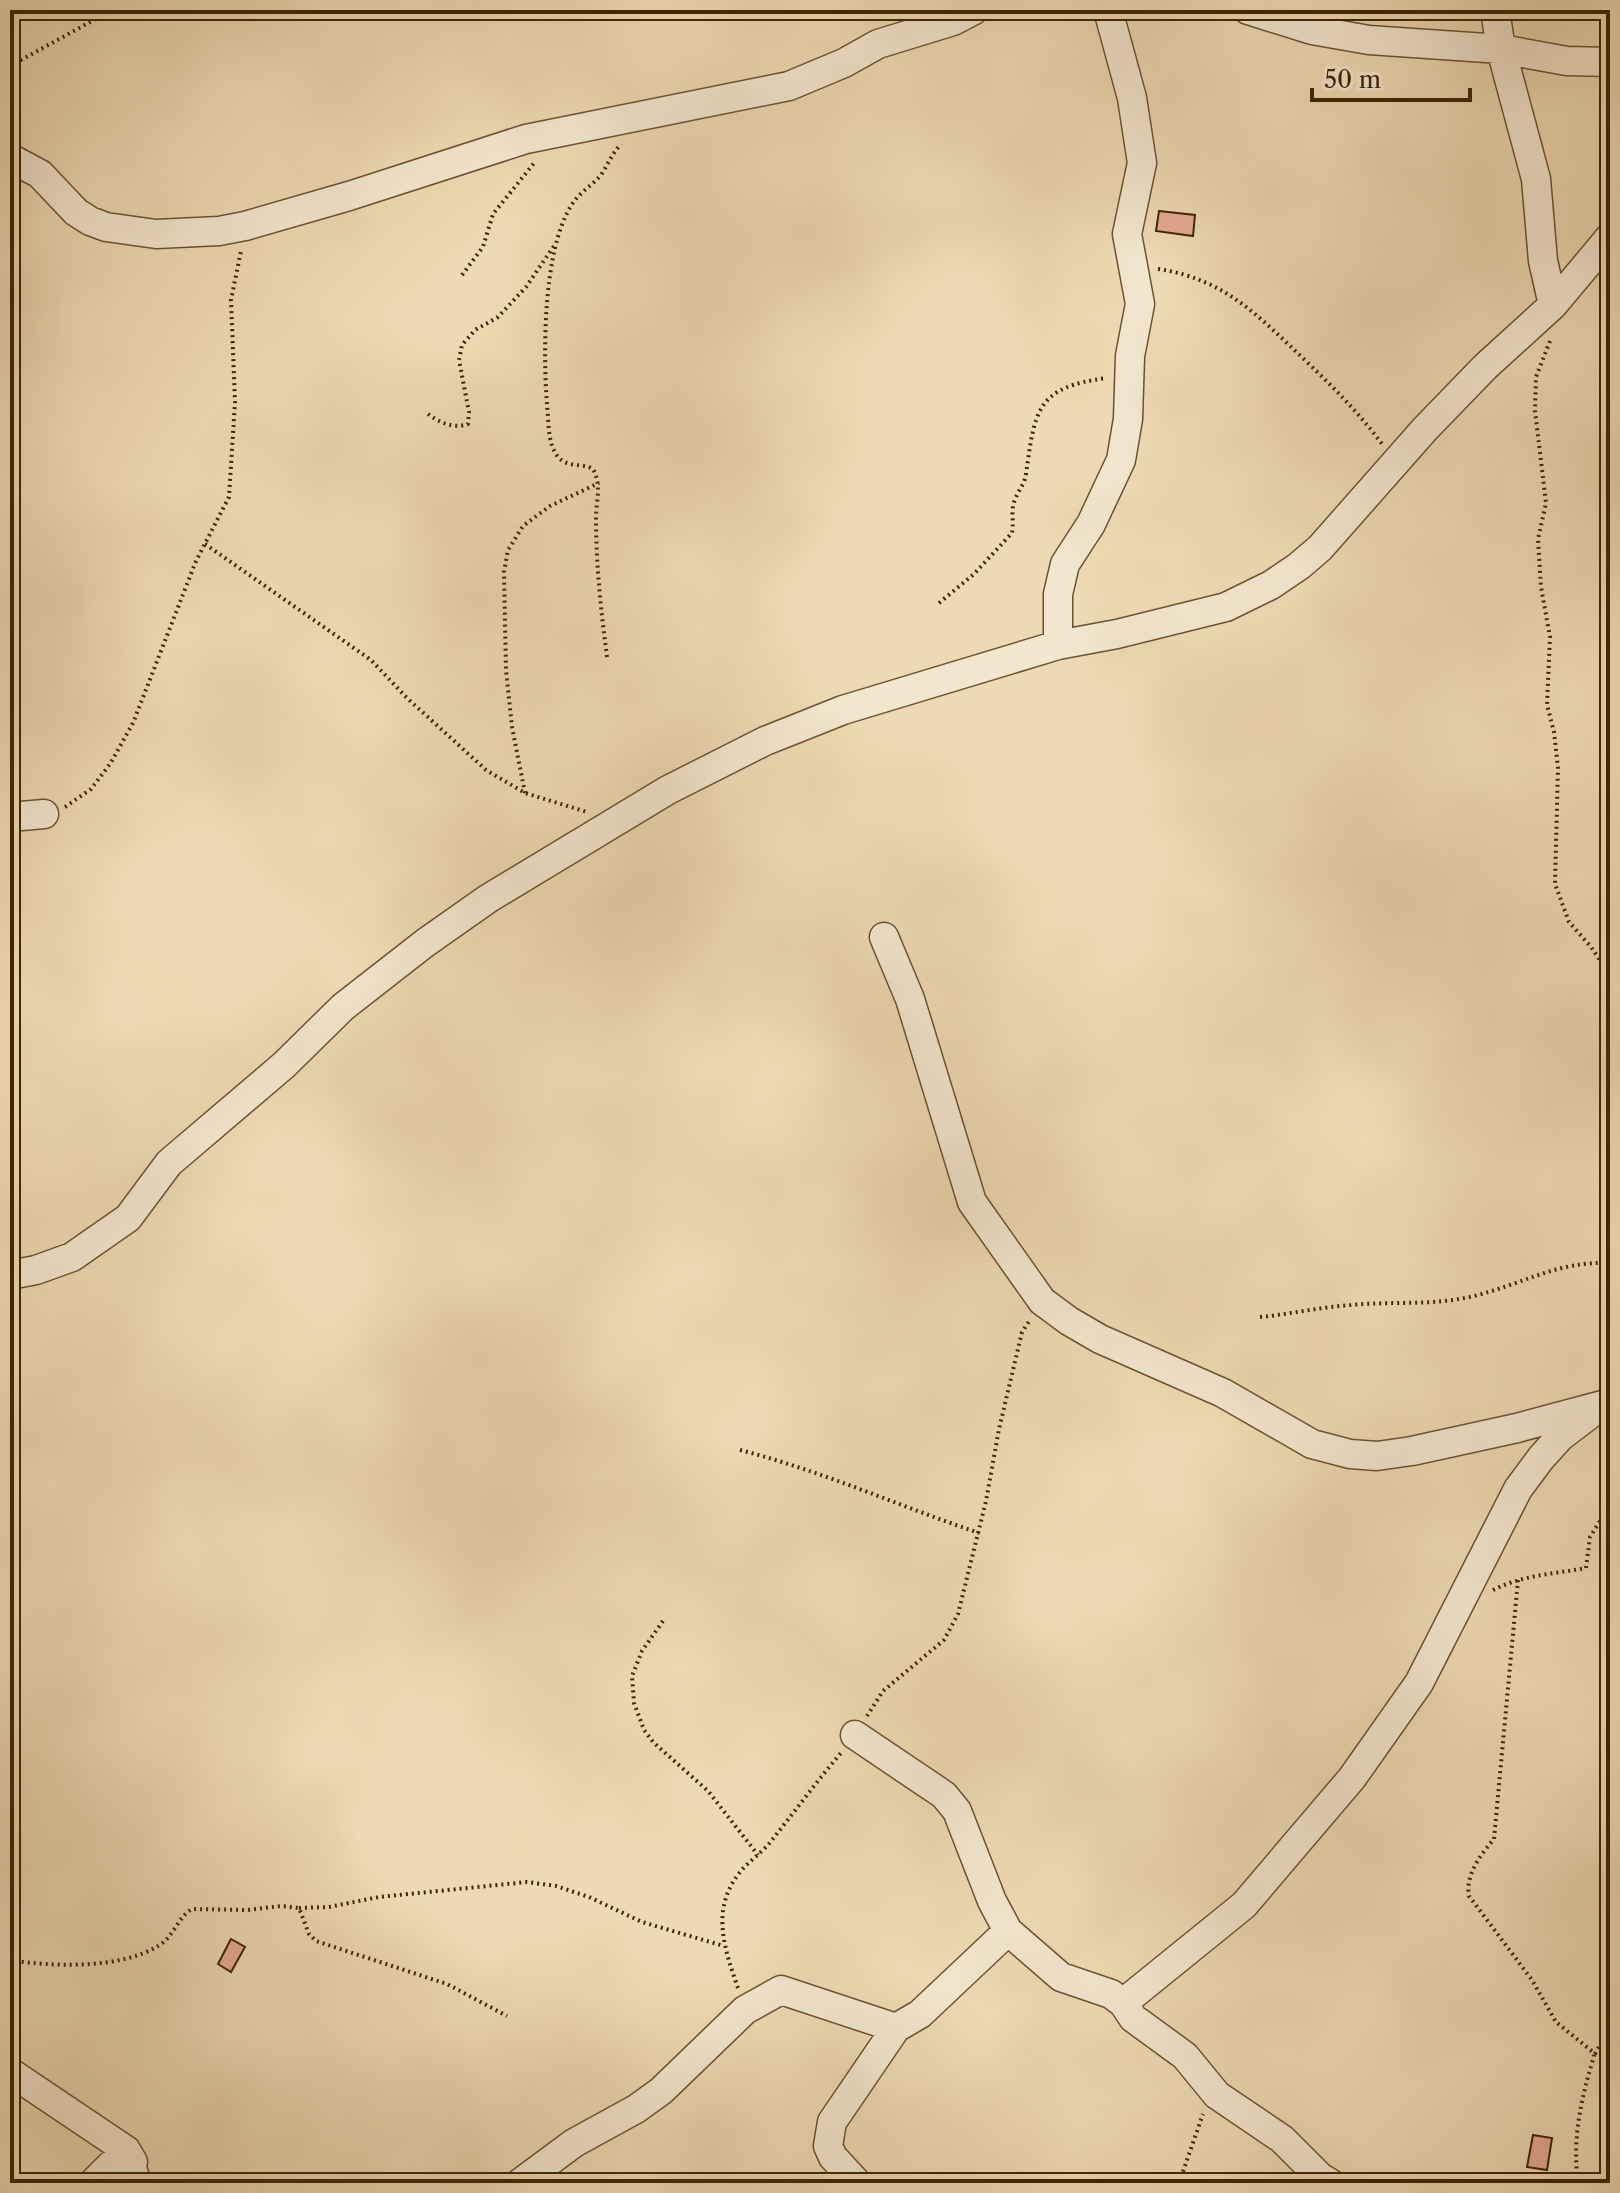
<svg xmlns="http://www.w3.org/2000/svg" width="1620" height="2193" viewBox="0 0 1620 2193" font-family="'Libre Caslon Text',serif">
  <rect width="100%" height="100%" fill="#edd9b3"/>
  <filter id="stains"><feTurbulence type="fractalNoise" baseFrequency=".0025" numOctaves="4"/><feColorMatrix values="0 0 0 0 .2 0 0 0 0 .09 0 0 0 0 .02 0 0 0 .5 -.17"/></filter>
  <radialGradient id="worn" r=".72"><stop offset=".6" stop-color="#630" stop-opacity="0"/><stop offset="1" stop-color="#630" stop-opacity=".3"/></radialGradient>
  <path fill="#e5aa94" stroke="#3e2505" stroke-width="2" d="M1159,211L1195,215L1193,236L1156,231Z
    M231,1939L245,1947L231,1972L218,1964Z
    M1533,2135L1552,2138L1547,2170L1527,2167Z"/>
  <g fill="none" stroke-linecap="round" stroke-linejoin="round">
    <g stroke="#6a5230" stroke-width="31">
      <path id="minor" d="M1248,10L1312,30L1369,40L1501,49L1567,61L1610,62
        M1495,10L1501,49L1536,179L1543,261L1553,305
        M10,158L40,174L76,212L90,221L106,227L156,234L219,231L245,226L349,196L526,139L789,86L844,63L878,44L953,21L974,10
        M1058,645V594L1065,564L1091,524L1121,460L1128,419L1130,356L1140,304L1127,234L1142,163L1132,98L1108,10
        M10,817L44,814
        M884,937L910,999L972,1202L1042,1301L1069,1321L1100,1339L1223,1393L1312,1444L1350,1454L1377,1456L1412,1451L1517,1428L1610,1403
        M10,1275L36,1270L72,1257L128,1218L169,1163L284,1065L343,1007L425,943L489,898L668,790L765,741L843,710L1058,645L1117,634L1226,607L1271,585L1299,566L1320,548L1425,429L1485,367L1553,305L1610,237
        M855,1735L944,1795L957,1811L992,1901L1008,1931L1061,1977L1111,1994L1123,2003L1133,2018L1185,2056L1217,2095L1282,2139L1320,2177L1330,2183
        M1123,2003L1244,1905L1352,1778L1419,1683L1518,1489L1541,1458L1560,1437L1589,1415
        M10,2072L126,2150L137,2183
        M93,2183L126,2150L133,2162
        M520,2183L574,2143L636,2109L661,2091L745,2010L781,1990L896,2028
        M857,2183L833,2157L828,2146L832,2122L896,2028L920,2014L1008,1931"/>
    </g>
    <path stroke="#3e2505" stroke-width="4" stroke-dasharray="2 4" stroke-linecap="butt" d="M10,66L112,10
      M1158,269C1226,279 1259,317 1307,362C1334,388 1359,413 1382,444
      M462,275L483,247L493,214L535,162
      M1550,341L1536,377L1535,411L1546,503L1538,539L1541,587L1550,637L1547,705L1554,732L1558,768L1555,884L1569,922L1591,947L1610,975
      M428,414C440,423 454,429 468,424L469,412L459,360L462,345L475,330L498,317L526,287L556,243
      M205,544L371,660L407,698L486,770L525,793L587,812
      M939,603L974,574L1012,533C1014,523 1011,512 1014,502C1017,492 1025,484 1026,474C1035,410 1036,387 1107,378
      M607,657C601,611 596,565 596,518C596,501 602,485 593,469C583,463 569,468 559,458C547,445 549,422 547,405C543,353 543,251 571,206C578,193 592,186 601,175C608,164 612,154 621,144
      M525,793L512,727L506,670L504,572L508,550L523,526L550,506L599,483
      M65,807L91,789L110,764L133,723L196,561L229,497L235,402L231,300L241,251
      M1260,1317C1291,1314 1321,1307 1351,1305C1393,1301 1433,1306 1474,1296C1523,1284 1557,1261 1610,1263
      M740,1450C822,1471 899,1506 979,1533
      M1518,1580L1494,1839C1481,1854 1465,1875 1469,1896L1532,1980L1556,2022L1593,2052L1594,2056C1581,2099 1572,2138 1578,2183
      M1493,1590C1523,1575 1553,1574 1586,1568L1590,1537L1610,1505
      M663,1621L642,1651L632,1676L634,1703L644,1730L653,1742L708,1791L758,1855
      M867,1716L883,1691L944,1640L958,1614L986,1501L999,1429L1022,1332L1030,1320
      M299,1908L329,1907L379,1897L527,1882L556,1886L589,1897L642,1922L724,1946
      M10,1960C52,1967 121,1969 158,1946C174,1937 177,1918 192,1909L248,1910L281,1906L299,1908L309,1934L316,1941L447,1984L507,2016
      M738,1988C724,1948 710,1908 741,1871C750,1860 763,1852 772,1840C795,1811 817,1781 841,1753
      M1595,2054L1610,2027
      M1179,2183L1203,2114"/>
    <use href="#minor" stroke="#f3e6ce" stroke-width="28"/>
  </g>
  <rect width="1620" height="2193" fill="none" stroke="#edd9b3" stroke-width="40"/>
  <rect x="12" y="12" width="1596" height="2169" fill="none" stroke="#3e2505" stroke-width="4"/>
  <rect x="20" y="20" width="1580" height="2153" fill="none" stroke="#3e2505" stroke-width="2"/>
  <path d="M1312 88v12h158v-12" fill="none" stroke="#3e2505" stroke-width="4"/>
  <text x="1324" y="88" font-size="24" fill="#3e2505" stroke="#f3e6ce" stroke-width="6" paint-order="stroke">50 m</text>
  <rect width="100%" height="100%" filter="url(#stains)"/>
  <rect width="100%" height="100%" fill="url(#worn)"/>
</svg>
